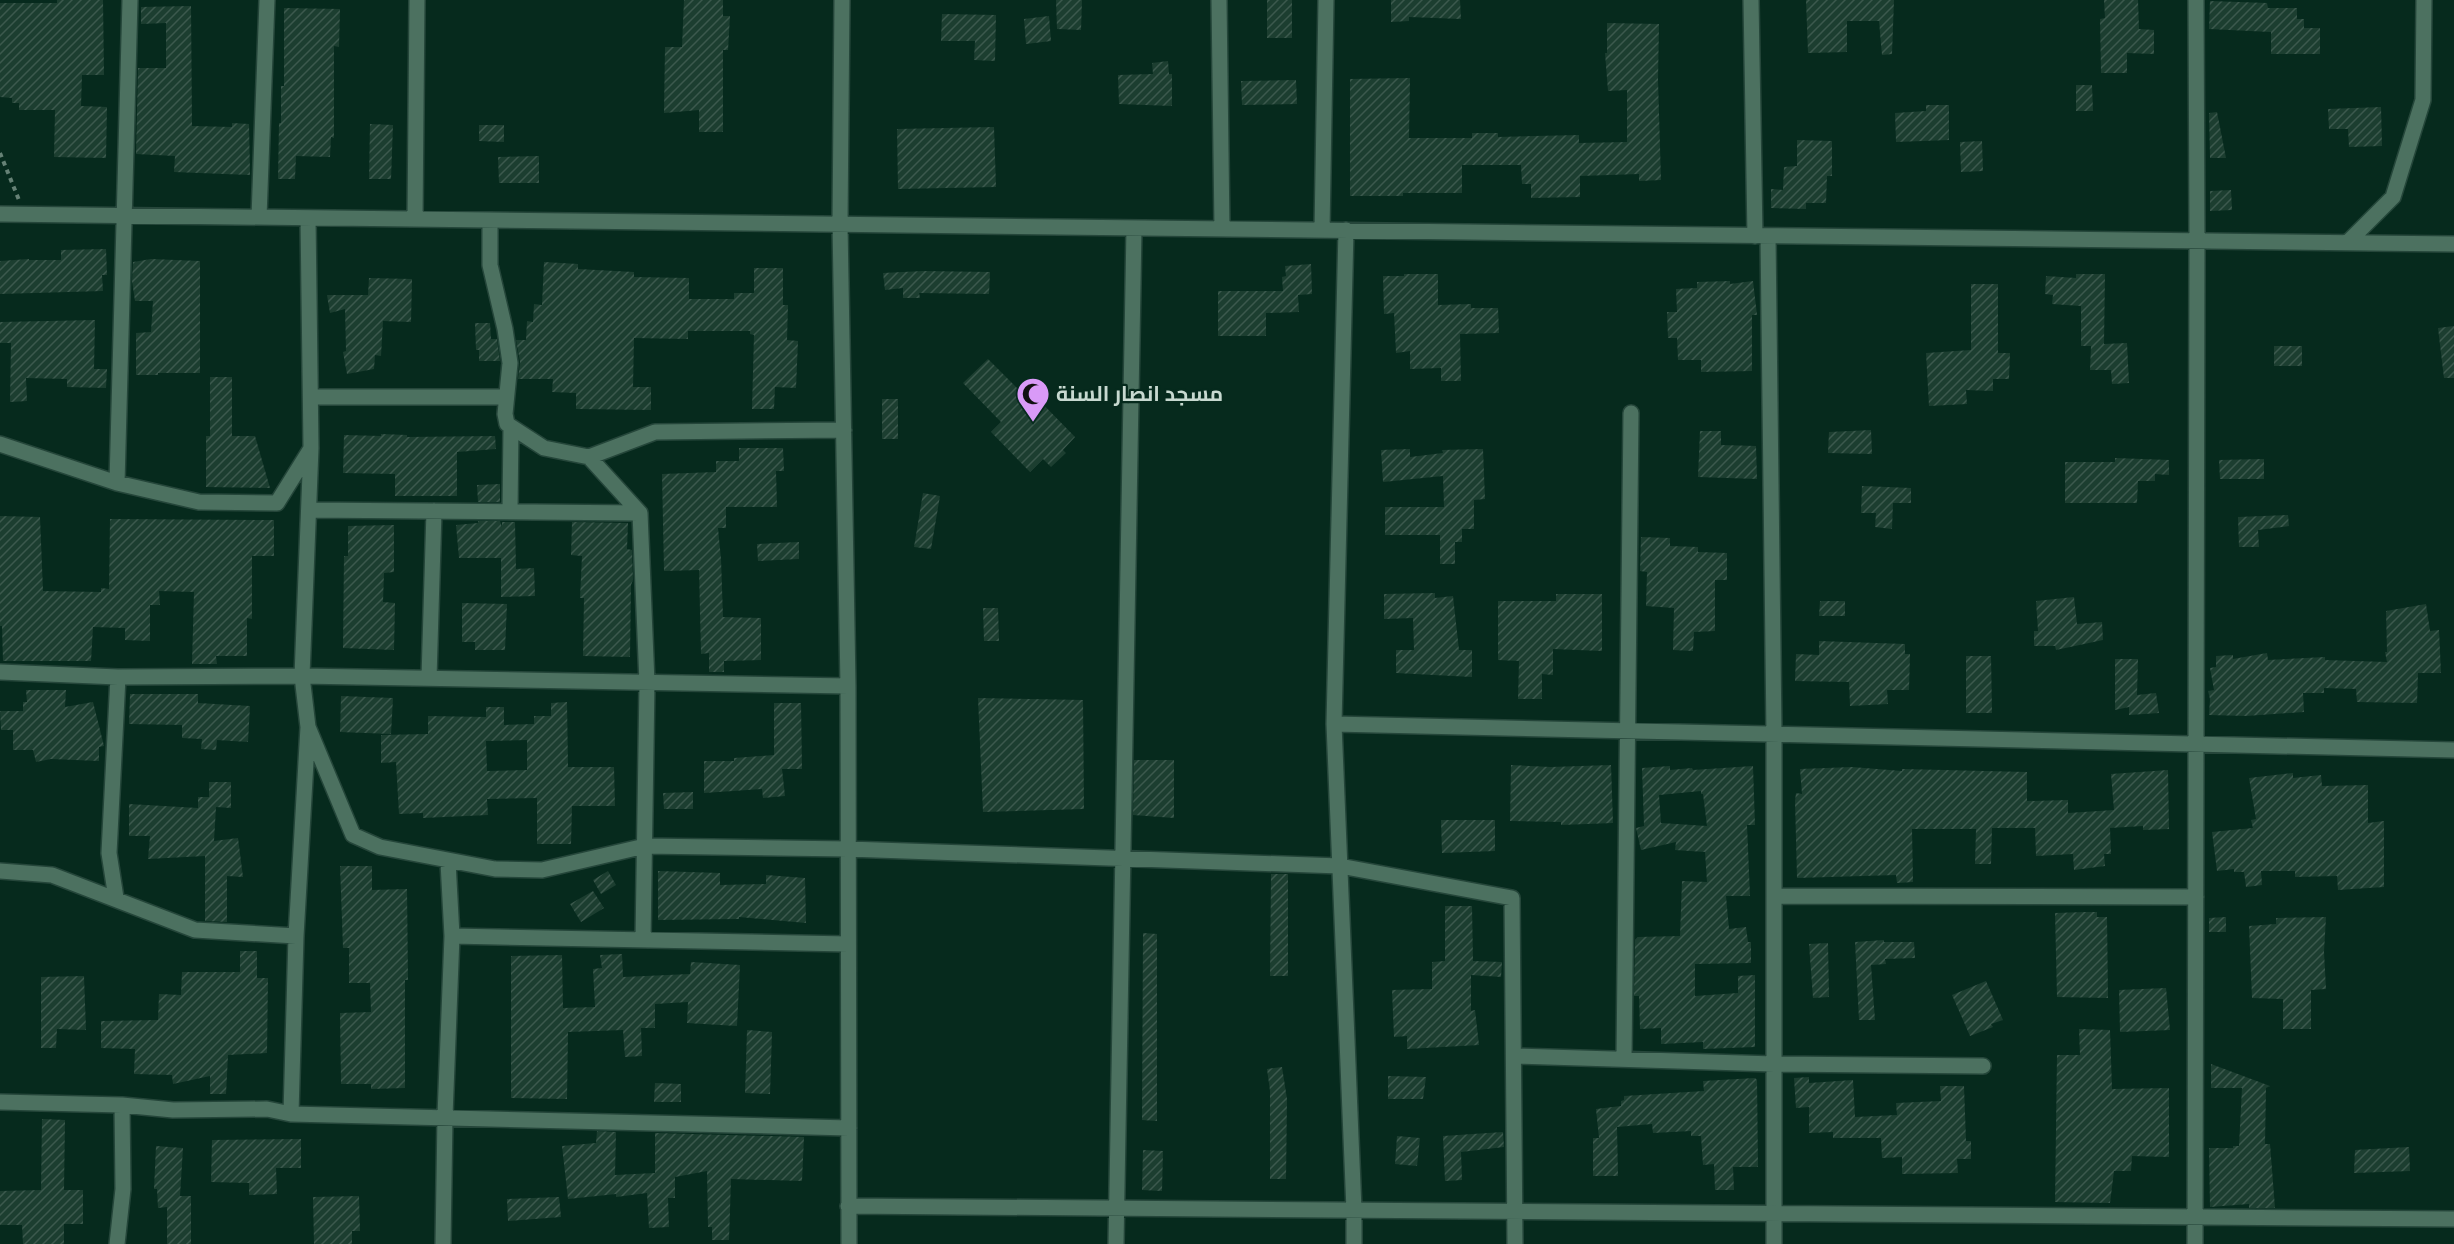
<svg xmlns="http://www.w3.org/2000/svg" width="2454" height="1244" viewBox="0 0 2454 1244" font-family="'Fira Sans',Cairo,sans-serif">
  <defs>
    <pattern id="building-hatch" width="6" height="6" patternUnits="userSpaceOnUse" patternTransform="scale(1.5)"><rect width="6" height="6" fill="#1c3e30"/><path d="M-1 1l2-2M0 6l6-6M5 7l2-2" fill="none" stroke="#3c594d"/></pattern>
  </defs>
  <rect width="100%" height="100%" fill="#062a1d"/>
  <path fill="url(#building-hatch)" fill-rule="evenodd" d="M57,0H103L104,75H82L81,106L107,107L106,158L54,157L55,110H19V103H12V98L0,97V3H57Z
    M684,0H723V16H730L728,50H723V132H699V110L664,113L665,47H682Z
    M1056,0H1082L1081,30L1057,29Z
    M1267,0H1292V38H1267Z
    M1391,0H1460L1461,19L1409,17V21L1391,22Z
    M1806,0H1894L1892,54L1882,55L1879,21H1847V52L1808,53Z
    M2104,0H2138L2139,29L2154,30V54L2127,53V73H2101L2100,19L2105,18Z
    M2210,1L2267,3L2268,8H2297V19H2304V28H2320V54H2271V32L2209,29Z
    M191,6L192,126L232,127V123L249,124L250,175L174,172L175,156L136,154L138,68H166V23L141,24V7Z
    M284,8L340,9L339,47L334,46V138L331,137L330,157L296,156L295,179H278L279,123H281V86H284Z
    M942,14L996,15L995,61L974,60L975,41H941Z
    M1049,16L1051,41L1026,44L1024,19Z
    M1607,23L1659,24L1658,80L1661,180L1639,181V174L1580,176V197L1531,198V184H1522L1521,165H1462V193H1403V196H1350V79L1410,78L1409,138H1472V133H1498V137L1579,135V143L1627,142V90L1608,91L1605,53H1607Z
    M1168,61L1169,74H1172V106L1119,104L1118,75L1153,74L1152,63Z
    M1296,80L1297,104L1242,105L1241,81Z
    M2076,85H2092L2093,111H2076Z
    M1926,105H1949V140L1896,142L1895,113L1926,111Z
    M2381,107L2382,146L2349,147L2348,129H2329L2328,109Z
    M2217,112L2226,158H2210L2209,113Z
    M370,124L393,125L391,179H369Z
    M479,125H504V142L479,141Z
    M994,127L996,187L898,189L897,129Z
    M1797,140L1832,141V176H1827L1826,203H1806V209L1771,208V189L1783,190L1784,167L1797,166Z
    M1982,141L1983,171L1961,172L1960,142Z
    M539,156V183H499L498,157Z
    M2231,190L2232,210L2210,211V191Z
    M106,249L107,275H102L103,291L0,294V261L29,259V260H61V250Z
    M151,259L200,261V373H158V375H136V333L151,332L153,301H135L132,281L133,262Z
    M544,262L578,264V269L634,272V277L689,278V299H734V293H754V268H783V305H788L787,340L798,341L796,388L775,387L774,409H752L754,335L750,334V331H688V339L634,338L633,387H651V410L576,409V393L552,392L553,379H518L520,362L516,340H526L527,321L533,322L534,304L542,305Z
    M1311,264L1312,294L1298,295L1299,312L1266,313V336H1218V291H1283L1282,277L1286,276L1285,266Z
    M923,271L990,272L989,294L919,293L920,298H903V288L885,290L883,273Z
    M1404,274H1438V305L1471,304V308H1498L1499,333L1460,334L1461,381H1441V368L1410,369V351L1396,353L1394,313L1384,314L1383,276H1404Z
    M2076,274H2105L2104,344L2127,343L2129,383L2112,384L2111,370H2090L2091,346H2081V306L2052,304L2053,295L2045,294L2046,276L2076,278Z
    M369,278L412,279L411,322L383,321L381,356L375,355L374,369L347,374L343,352L346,351L345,309L330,313L327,295H368Z
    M1730,281V284L1753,281L1757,315H1752V371L1701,372V360H1678L1677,338H1668L1667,312H1677L1676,289L1697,288V282Z
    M1971,284H1998V353H2010L2009,379H1993V391L1966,390L1967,404L1929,406L1926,353L1971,350Z
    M95,320L94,369H107L106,388L67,387V379L26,378L27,401L10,402L11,343H0V322Z
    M475,323H490L491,339H497L500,361H479V350H476Z
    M2454,326V378H2444L2438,328Z
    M2274,346H2302V366H2274Z
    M988,359L1026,397L1031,392L1075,437L1063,450L1066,453L1051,467L1043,459L1030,472L991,432L1001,422L963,383Z
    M210,377H232V436H255L270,488L206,487V436H210Z
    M882,399H898V439H882Z
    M1871,430L1872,454L1828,453L1829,432Z
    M1700,431H1721V445L1756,446L1757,479L1698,477Z
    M381,434L407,435V437L495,436L496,449L457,452V496H395V474L343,473L344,435L381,436Z
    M739,448H783L784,471H776L777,507H726V528H718L721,559L723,617L761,618V660L724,661V672H709V653L701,654L699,570L664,571L662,474L716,472V461H739Z
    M1410,449V457L1443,453L1442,450L1483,449L1485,499L1474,500V529H1462V542H1455V564H1440V535H1385V507H1444L1443,476L1383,482L1381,450Z
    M2115,458L2169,460V475L2155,474V481H2138L2137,503H2065V462H2115Z
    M2264,459V479H2220L2219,460Z
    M500,484V502H478L477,485Z
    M1862,486L1911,488V503H1893L1892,529L1875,527L1876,513H1861Z
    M923,493L940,496L931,549L914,547Z
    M2288,515L2289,526L2258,530L2259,547H2239L2238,517Z
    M0,516L40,517L43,591L101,592V588L109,589L110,519L274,520V556H252V619L247,618V656H216L217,664H192L194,592L159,591L160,605H150V641L125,640V628L93,627L91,661H3L2,626H0Z
    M478,521H500L502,527V522H515L516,569L534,568L535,596L501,597V558H459L456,525L478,523Z
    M572,522L628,523L627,549L632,550L633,580L631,585L630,657L583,656L584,598H580L582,556L571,555Z
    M394,525V572L384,573L383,602L395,603L394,650L343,648L344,556H348V526Z
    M1641,537L1670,538V546L1698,547V552L1727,553V580H1715V631L1694,632L1693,651L1673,650L1674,608L1646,606L1647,572L1640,571Z
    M799,542V559L758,561L757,544Z
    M1435,593V598L1453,596L1459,650H1472V677L1396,673V650H1414L1413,618L1384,619V594Z
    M1556,594H1602V651L1553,649V675L1542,674V699H1518L1519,661L1498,660V601H1556Z
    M2074,597L2077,624L2102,622L2103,640L2056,650L2055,646H2034V631H2038L2036,601Z
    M1820,601H1845V616H1819Z
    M462,603L507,604L505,650H475V642H462Z
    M2426,604L2430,631L2439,630L2441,673H2418L2417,703L2357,702L2356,689L2324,688V693H2303L2304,712L2246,716L2209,715L2210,699L2208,691L2214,690L2210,668L2216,667V656L2233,655V659L2267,653L2268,660L2325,657V660L2387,662L2385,652H2387L2386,611Z
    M983,608H998L999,641H984Z
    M1819,641L1905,644V654H1910L1909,690H1887L1888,704L1850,706L1849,682L1795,681L1796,654L1819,655Z
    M1966,656H1991L1992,713H1966Z
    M2115,659H2138L2137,695L2156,693L2159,713L2129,715V707L2115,710Z
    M26,690H66L65,707L93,702L104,746L99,747V761L51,759L36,762L33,750H13V730H1L0,711H23V702H27Z
    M130,694H198V703L250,706L248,742L217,740L216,750L201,749L202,739L182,738V725L129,724Z
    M341,696L393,698L391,734L340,732Z
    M978,698L1083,700L1084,809L983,812Z
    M567,702L568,767H614L615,806H572L571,844H537V798L487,799L488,815L423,818V813L399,814L396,762L381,763V735L428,734V716L486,717V707H504V725L534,724V716H551V703ZM527,740V770L487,771L486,741Z
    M774,703H801L802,769H782L785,796L763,798L762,789L704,793V761H734V758L774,755Z
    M1134,760H1174V818L1133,815Z
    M1511,765L1551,767L1611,765L1613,823L1561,825V822L1510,821Z
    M1670,766V770L1692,768L1693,770L1753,766L1755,825H1747L1750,896H1726L1729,929L1746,927L1748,942H1751V963L1695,964V996L1738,993V976L1755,975V1047L1703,1049V1042L1661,1044V1028L1640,1029L1639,996H1634L1635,940L1638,937L1680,936L1682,881L1707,882L1705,852L1675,850L1676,842L1641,850L1636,828L1644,826L1642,768ZM1701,791V794H1703L1707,826L1661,823L1659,795Z
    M1852,767L1902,771V769L2027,772V801L2068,800V813L2114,810L2111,774L2168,770L2169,829L2143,830V826L2110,828L2111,854H2104L2105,866L2074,870L2073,854L2036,856L2035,828H1992L1991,864H1975L1976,829H1912L1913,882L1897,883L1896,875L1797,878L1795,801L1796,793L1802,794L1800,769Z
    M2293,773V778L2321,775L2322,786L2368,785V823L2384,821V887L2338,890L2337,876L2295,877V871H2261L2262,885L2246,887L2244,872H2234V869L2217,871L2212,832L2253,828L2251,820L2256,819L2249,778Z
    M209,782H231V808L216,807L214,841L238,838L243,877L227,876V922L205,921V856L148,859L150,836H129V804L198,808V797H209Z
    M693,792V809H664L663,793Z
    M1441,820H1495V851L1442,853Z
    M340,866H372V890L407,889L408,980H405V1088L371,1089V1084H341L340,1013L371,1012L370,983H349V948H343Z
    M608,871L616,885L601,894L593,880Z
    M658,871L720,873V885L766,884V875L805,878L806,923L739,917V919L658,920Z
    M1271,874H1288V976H1270Z
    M593,891L604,908L581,922L570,904Z
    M1445,906H1472L1473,961L1502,962L1501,977L1471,975V1011L1475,1010L1479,1045L1407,1049V1036L1394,1037L1392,990L1432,989V962L1445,961Z
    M2085,912H2097V917H2107L2108,998L2057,997L2055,913Z
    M2226,917V932H2209V918Z
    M2326,917L2324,952L2326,989L2311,990V1029H2283V999L2252,998L2249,926L2276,924V918Z
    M1143,933L1157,934V1121L1142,1120Z
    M1884,940V942H1914L1915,958L1885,959L1886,964L1871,965L1875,1020H1859L1855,942Z
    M1828,943L1829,997L1813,998L1809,944Z
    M240,951H257V978H268L267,1053L228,1055L226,1094H210V1076L173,1084L172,1075L134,1074L135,1049L101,1048V1021L158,1020L159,994L181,995L182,972H240Z
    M622,954L623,977L690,974L691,962L740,965L737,1026L687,1023L688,1002L655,1004V1028H641L642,1056L625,1057L623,1030L568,1032L567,1099L511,1098V956L562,955L563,1008L595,1007L593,969L602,968L600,955Z
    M84,976L86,1030L57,1029L56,1048H41V977Z
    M1986,981L2003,1020L1991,1024L1993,1027L1970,1036L1952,995Z
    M2166,988L2170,1030L2120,1032L2119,990Z
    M2079,1029L2110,1030L2112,1089L2169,1088V1157L2132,1156L2131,1171H2114L2110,1203L2055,1202L2057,1055H2080Z
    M747,1030L772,1032L770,1094L745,1093Z
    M2211,1064L2270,1086L2266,1088L2265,1144H2270L2275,1208H2249V1204L2210,1207L2209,1148H2233V1146H2239L2242,1088H2211Z
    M1282,1067L1287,1099L1286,1179H1270V1091L1267,1069Z
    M1388,1076L1426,1077L1423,1099H1388Z
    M1809,1077V1083L1853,1080L1855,1117L1897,1115L1896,1103L1941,1101L1940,1086H1964L1966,1141H1971V1159H1957L1958,1173L1902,1174V1157L1882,1158L1881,1138H1833V1132L1809,1133V1107L1796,1108L1794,1078Z
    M1755,1078L1757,1080L1758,1167H1733L1734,1190H1715L1714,1164L1703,1165L1701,1136H1691V1131L1653,1133L1652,1124L1617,1127L1618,1176H1593V1138H1599L1596,1109L1621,1106V1101L1624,1100V1096L1704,1091L1703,1081Z
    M655,1083L681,1084V1102H654Z
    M42,1119L65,1120L64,1190H83V1224H64V1244H23L22,1225H0V1191L41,1190Z
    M597,1131L616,1132L615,1175L655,1173V1133L804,1137L802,1181L731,1179L729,1240H712V1227H708L707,1171L675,1177V1198H668L669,1227L649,1228L647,1193L616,1197V1194L568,1199L562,1146L596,1143Z
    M1503,1132L1504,1147L1461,1152L1462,1180L1445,1181L1443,1136Z
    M1397,1136L1420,1138L1417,1166L1395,1164Z
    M301,1139V1168H276L277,1194L249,1195V1183L211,1182L212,1140Z
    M156,1146L183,1148L180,1196H191V1244H167V1207L158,1208L157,1189H154Z
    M2409,1147L2410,1171L2354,1173L2355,1150Z
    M1143,1150L1163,1151L1162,1191L1142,1190Z
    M359,1196L360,1231H352V1244H314L313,1197Z
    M559,1197L561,1217L508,1221L507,1199Z"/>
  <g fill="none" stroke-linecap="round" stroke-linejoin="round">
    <g stroke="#25463a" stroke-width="18">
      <path id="minor" d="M842,0L840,224L848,686L849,1244
        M1219,0L1222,229
        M1751,0L1755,236
        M0,214L2454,244
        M259,217L267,0
        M415,219L417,0
        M490,220V265L505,329L510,363L505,414L507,424L544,448L589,457L640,513L647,683L643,940
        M1322,230L1326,0
        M1346,230L1334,724L1354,1210V1244
        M1768,236L1774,734V1244
        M2347,243L2393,197L2423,100L2424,0
        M311,397H506
        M0,444L117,483L199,502L277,503L310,450
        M589,457L655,432L844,430
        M117,483L130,0
        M309,510L640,513
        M510,511L511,427
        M0,672L118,677L302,676L848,686
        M429,678L434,511
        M1334,724L2454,750
        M308,727L353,835L380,847L495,869L542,870L645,846L848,849L1340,866L1512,898L1515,1244
        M0,871L52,875L195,930L296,936
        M1774,896L2196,897
        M116,898L109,853L118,677
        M452,936L848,944
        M1514,1056L1774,1064L1983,1066
        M1624,1059L1631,413
        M0,1102L122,1105L173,1110L267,1109L291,1114L849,1128
        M291,1114L296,936L308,727L302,676L311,448L308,218
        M848,1206L2454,1219
        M117,1244L123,1189L122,1105
        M443,1244L445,1116L452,936L448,862
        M1116,1244L1134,228
        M2195,1244L2197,241L2196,0"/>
    </g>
    <path stroke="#658175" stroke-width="4" stroke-dasharray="4.5 4.5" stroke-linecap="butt" d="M0,153L19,200"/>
    <use href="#minor" stroke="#4c7160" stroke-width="15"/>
  </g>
  <defs>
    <g id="mosque-pin" transform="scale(1.725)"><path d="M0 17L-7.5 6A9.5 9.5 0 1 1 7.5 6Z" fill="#d99af7" stroke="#062a1d"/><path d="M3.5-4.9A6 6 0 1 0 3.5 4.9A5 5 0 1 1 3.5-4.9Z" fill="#111"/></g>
  </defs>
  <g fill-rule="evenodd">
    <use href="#mosque-pin" x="1033" y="394"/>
  </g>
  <g text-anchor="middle" stroke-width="4.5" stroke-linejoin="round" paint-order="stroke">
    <g font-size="21" font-weight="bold" fill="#c7d9d0" stroke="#062a1d" text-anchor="start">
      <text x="1056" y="401">مسجد انصار السنة</text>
    </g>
  </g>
</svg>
